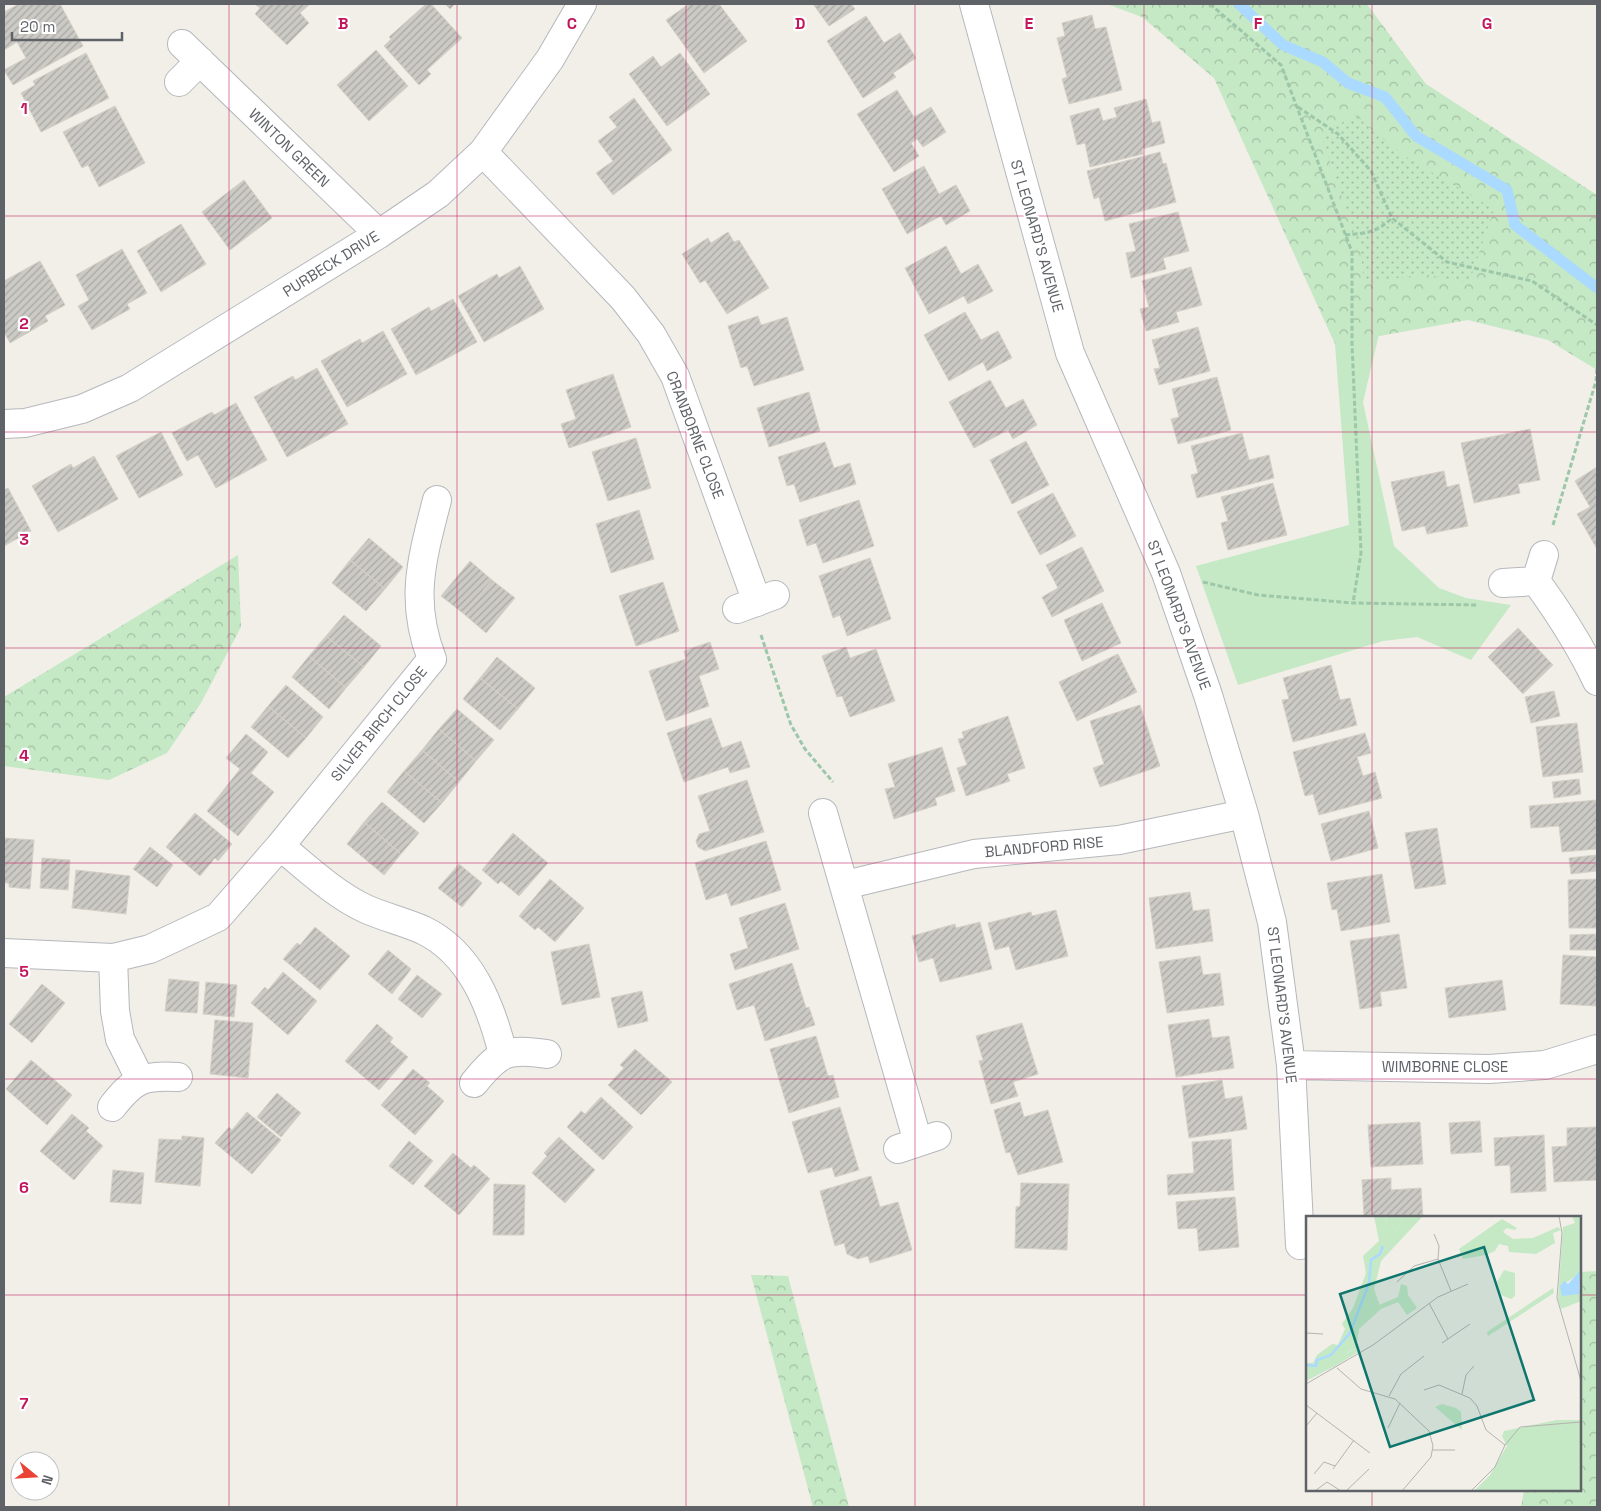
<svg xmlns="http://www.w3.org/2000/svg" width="1601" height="1511" viewBox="0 0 1601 1511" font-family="'Space Grotesk',sans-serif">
  <defs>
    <pattern id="forest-crowns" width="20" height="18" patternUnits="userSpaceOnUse" patternTransform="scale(1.25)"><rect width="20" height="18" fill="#c5e8c5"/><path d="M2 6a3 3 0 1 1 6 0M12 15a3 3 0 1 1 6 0" fill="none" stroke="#a3c0a4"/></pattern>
    <pattern id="park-dots" width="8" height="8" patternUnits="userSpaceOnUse" patternTransform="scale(1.25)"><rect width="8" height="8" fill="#c5e8c5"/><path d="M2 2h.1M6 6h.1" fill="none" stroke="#a3c0a4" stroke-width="1.8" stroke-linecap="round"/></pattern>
    <pattern id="building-hatch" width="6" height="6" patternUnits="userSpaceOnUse" patternTransform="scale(1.25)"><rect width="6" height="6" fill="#cccac5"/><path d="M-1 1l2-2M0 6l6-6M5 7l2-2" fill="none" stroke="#a9a8a4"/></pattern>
  </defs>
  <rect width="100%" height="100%" fill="#f1efe8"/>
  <path fill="#c5e8c5" d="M1379,334L1363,402L1394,546L1439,588L1466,598L1511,605L1471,660L1417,637L1383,641L1238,685L1196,566L1349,525L1335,344Z"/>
  <path fill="url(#forest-crowns)" d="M1107,4H1367L1426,84L1597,195V370L1548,340L1468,320L1335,344L1214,78L1142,17Z
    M238,555L241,627L201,703L167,753L109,780L4,766V697Z
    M1597,1271V1507H1521L1524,1490H1580V1272Z
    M751,1275L788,1276L849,1507H813Z"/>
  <path fill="url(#park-dots)" d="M1355,115L1401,154L1494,209L1469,283L1424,274L1364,283L1361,253L1321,135Z"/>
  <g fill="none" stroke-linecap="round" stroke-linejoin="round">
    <path stroke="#aadaff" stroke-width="11" d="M1239,4L1283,45L1323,62L1348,83L1385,97L1416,136L1507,190L1515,225L1597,288"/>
  </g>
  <path fill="url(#building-hatch)" stroke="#d6d1c6" d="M19,4H60L83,46L13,85L4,70L26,58L17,42L4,50V12Z
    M255,4H310L300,13L309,23L287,45L255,14L260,8Z
    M426,4H431L462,38L427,70L431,74L419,85L384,46L391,39L389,37Z
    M445,4H455L450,9Z
    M689,4H719L747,41L704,73L666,20Z
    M813,4H851L855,9L829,26Z
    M1092,15L1095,29L1106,27L1122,90L1069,104L1062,79L1067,77L1057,38L1065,36L1062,23Z
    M866,16L884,43L900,33L916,58L893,73L896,77L863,98L827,41Z
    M376,50L408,86L369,121L337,85Z
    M86,53L109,98L41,132L21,93L35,85L33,81Z
    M680,53L710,94L667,126L629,74L653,56L661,67Z
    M897,90L914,117L931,107L946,132L923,147L917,139L911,143L919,156L894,172L857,114Z
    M634,98L672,150L613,195L596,173L613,161L598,141L617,127L609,117Z
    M1146,99L1152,123L1160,121L1165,143L1142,149L1143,154L1090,167L1085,143L1077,145L1070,116L1099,108L1103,121L1117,117L1114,108Z
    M115,106L145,163L99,187L88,165L82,168L63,132Z
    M1160,152L1163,164L1166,163L1176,202L1105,221L1099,197L1094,199L1087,171Z
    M924,166L939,194L956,185L970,211L946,225L941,216L907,234L882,189Z
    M244,180L272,218L230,250L202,212Z
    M1178,212L1189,251L1163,258L1166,269L1131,278L1126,253L1136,251L1129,224Z
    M181,224L206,264L161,292L137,251Z
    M728,232L734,242L739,240L769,288L727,314L705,280L700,283L682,254L708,238L711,243Z
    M946,246L961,274L978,264L993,291L968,304L964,296L929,314L905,268Z
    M122,249L147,293L127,304L130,309L92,330L78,306L89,300L76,275Z
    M40,261L65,305L45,316L48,321L10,343L4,332V281Z
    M520,266L544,309L484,342L458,296L497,274L499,278Z
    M1191,267L1202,305L1176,312L1179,322L1146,331L1140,309L1149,307L1142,281Z
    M453,299L477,342L416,375L391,329L429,307L431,311Z
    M965,312L981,340L998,331L1012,358L987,371L983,362L949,381L924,335Z
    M758,316L761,325L787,317L804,370L754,386L747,366L741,368L728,326Z
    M1198,327L1210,371L1159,385L1154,369L1160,368L1152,340Z
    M383,331L407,374L347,407L321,361L360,339L362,343Z
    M317,368L348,424L287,457L254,397L293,376L295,380Z
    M613,374L631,427L569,448L561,424L576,419L566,390Z
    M1217,377L1231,430L1178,444L1171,419L1179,417L1172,389Z
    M990,380L1006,408L1023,399L1037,425L1013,439L1008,430L974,448L949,402Z
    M809,392L820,431L769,447L757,408Z
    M236,403L267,460L216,488L198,455L187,461L172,433L212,412L214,415Z
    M1530,429L1540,480L1518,484L1520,493L1474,503L1461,443Z
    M161,432L183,475L139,498L116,456Z
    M1242,433L1249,460L1269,455L1274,478L1197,498L1191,475L1198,473L1191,446Z
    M636,438L651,488L608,501L592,452Z
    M1026,441L1049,485L1012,504L990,460Z
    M825,442L834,468L850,463L856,484L800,502L794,484L787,486L778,457Z
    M94,456L118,499L58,532L32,486L71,464L73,468Z
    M1597,467V549L1577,514L1590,507L1575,481Z
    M1444,471L1447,487L1459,484L1468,526L1427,534L1425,526L1402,531L1391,482Z
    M1273,483L1287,535L1228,550L1221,523L1228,521L1221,497Z
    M8,488L31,531L4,546V490Z
    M1053,493L1076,536L1040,555L1017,512Z
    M859,500L874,546L823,563L816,543L807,546L799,520Z
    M639,510L654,559L611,573L596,524Z
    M369,538L403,567L385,589L350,560Z
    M1082,547L1104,591L1052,617L1042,597L1058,588L1046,565Z
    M870,558L891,619L847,636L840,615L833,618L819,576Z
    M350,560L385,589L366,611L332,583Z
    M470,561L492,580L464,614L441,596Z
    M492,580L515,598L486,633L464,614Z
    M663,582L679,631L636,646L619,596Z
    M1102,603L1121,643L1082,661L1064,620Z
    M344,615L381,646L364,667L326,636Z
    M1518,628L1553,665L1523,694L1488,657Z
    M326,636L364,667L346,688L309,656Z
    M710,642L719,669L699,676L709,706L666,721L649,671L686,659L684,651Z
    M846,647L850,658L876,649L895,701L850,717L842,696L837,697L822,656Z
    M1118,654L1137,692L1077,721L1059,682Z
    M309,656L346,688L329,709L292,677Z
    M497,657L535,688L518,709L480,678Z
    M1331,665L1340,700L1350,698L1357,725L1293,742L1282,700L1289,699L1283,678Z
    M480,678L518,709L500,730L463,699Z
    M286,685L323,717L306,738L268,706Z
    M1554,691L1560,716L1531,723L1525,697Z
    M1140,705L1160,766L1100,787L1093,768L1104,764L1090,721Z
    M268,706L306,738L288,758L251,727Z
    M457,709L494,740L476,761L439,729Z
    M1008,716L1025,768L1007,774L1010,781L966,796L957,768L967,765L958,739L964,738L962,732Z
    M711,718L722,748L741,741L750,767L730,773L728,767L684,782L667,733Z
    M1577,723L1583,772L1543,777L1536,727Z
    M439,729L476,761L459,782L422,750Z
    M1365,733L1371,753L1357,757L1363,776L1375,772L1382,798L1319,815L1313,794L1305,796L1293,752Z
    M246,734L268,752L251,773L274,792L238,836L207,811L240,769L226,758Z
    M942,747L955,791L935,798L937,805L894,819L885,789L895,787L888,764Z
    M422,750L459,782L442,803L404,771Z
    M404,771L442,803L424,823L387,792Z
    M1579,779L1581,794L1554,798L1552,782Z
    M747,780L764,832L705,851L698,847L696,841L699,834L710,831L698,796Z
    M1597,800V849L1562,852L1559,826L1531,828L1529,806Z
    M382,802L419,833L401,854L364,822Z
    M1369,811L1378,848L1331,861L1321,824Z
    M195,813L232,844L218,861L215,858L200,876L166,847Z
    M364,822L401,854L384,875L347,844Z
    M1437,828L1446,884L1415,889L1405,833Z
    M513,833L548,863L519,896L501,881L498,884L482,870Z
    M4,838L34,840L30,889L9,887V883H4Z
    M766,841L781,890L731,906L727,893L706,900L695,863Z
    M150,847L173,865L157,887L133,869Z
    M1596,855L1597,871L1571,874L1569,858Z
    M42,858L70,860L68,890L40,888Z
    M459,864L482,883L462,907L438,888Z
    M76,870L130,876L126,914L72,908Z
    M1382,874L1390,922L1341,931L1337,909L1332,910L1327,883Z
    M550,879L584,908L555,942L538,927L535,930L519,916Z
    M1597,879V928H1569L1568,880Z
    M1190,892L1193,911L1209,909L1213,941L1156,949L1149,898Z
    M785,903L799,949L735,970L730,954L748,948L739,918Z
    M1056,910L1068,956L1016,970L1009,946L995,950L988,923L1031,912L1032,916Z
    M980,922L992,969L940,982L933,958L919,962L912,936L955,924L956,928Z
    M315,927L350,956L320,990L283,959L297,943L300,945Z
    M1399,934L1407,988L1380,992L1382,1006L1360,1009L1350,941Z
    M1597,934V950H1570V935Z
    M589,944L600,997L562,1005L551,952Z
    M388,950L411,969L392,994L368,974Z
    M1563,955L1597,957V1006L1560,1004Z
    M1200,956L1203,975L1220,973L1224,1005L1167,1013L1159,962Z
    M792,963L806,1008L809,1007L815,1025L765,1041L754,1005L737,1010L729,984Z
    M283,972L317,1001L288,1035L251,1003L265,987L268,990Z
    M417,975L442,994L422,1018L398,999Z
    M169,979L199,982L197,1013L165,1011Z
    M1502,980L1506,1010L1449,1018L1445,988Z
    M206,982L237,985L234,1017L203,1014Z
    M42,984L65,1003L32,1043L9,1024Z
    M642,991L648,1021L618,1028L611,998Z
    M1209,1019L1212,1038L1229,1036L1234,1068L1176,1077L1168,1025Z
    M215,1020L253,1023L248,1078L210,1074Z
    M1022,1023L1038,1074L1013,1082L1018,1096L991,1104L979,1061L983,1060L976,1036Z
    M377,1024L393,1038L390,1042L408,1057L379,1090L345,1061Z
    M816,1036L828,1076L833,1075L839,1097L789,1113L770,1049Z
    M635,1049L672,1082L641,1115L608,1085L624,1068L620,1065Z
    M31,1060L72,1095L47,1125L6,1089Z
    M413,1069L430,1083L427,1086L444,1101L415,1135L381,1105Z
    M1222,1080L1225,1099L1242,1096L1247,1129L1189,1138L1182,1086Z
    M277,1093L301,1113L281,1137L257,1117Z
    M601,1097L633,1127L603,1160L567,1127L581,1111L585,1114Z
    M1020,1102L1024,1117L1048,1110L1063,1162L1018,1175L1010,1152L1006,1153L994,1110Z
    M840,1107L859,1170L835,1177L832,1167L808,1173L792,1122Z
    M247,1112L281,1140L252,1174L215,1143L229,1127L232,1130Z
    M72,1114L89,1128L86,1131L103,1146L74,1180L40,1151Z
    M1480,1121L1482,1152L1451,1154L1449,1123Z
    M1420,1122L1423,1164L1371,1167L1368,1125Z
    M1597,1127V1180L1554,1182L1552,1147L1567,1146V1128Z
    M1544,1135L1546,1191L1511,1193L1510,1165L1495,1166L1494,1138Z
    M182,1136L204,1138L200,1186L155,1182L159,1139L182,1140Z
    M559,1137L595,1170L565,1203L532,1173L547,1156L544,1153Z
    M1231,1139L1234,1190L1168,1195L1167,1175L1194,1173L1192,1142Z
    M409,1141L433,1161L413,1185L389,1166Z
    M453,1153L471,1168L474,1165L490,1179L459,1215L424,1186Z
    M113,1170L144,1173L141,1204L110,1202Z
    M871,1176L880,1207L898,1202L912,1250L870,1263L868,1256L858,1259L847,1254L844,1243L835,1246L820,1191Z
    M1391,1178V1190L1421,1188L1423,1217H1364L1362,1180Z
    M1021,1183L1069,1184L1067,1250L1015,1248L1016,1207L1020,1206Z
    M494,1184L525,1185L524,1235H493Z
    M1235,1197L1239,1247L1199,1251L1197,1228L1178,1229L1176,1202Z"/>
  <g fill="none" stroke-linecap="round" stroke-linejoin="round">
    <g stroke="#b5b8bc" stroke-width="30">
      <path id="street" d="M974,4L1070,353L1166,573L1208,695L1244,814L1272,922L1291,1065L1300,1245
        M182,44L379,234
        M179,82L200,61
        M483,152L623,298L651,334L675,376L757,602
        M4,424L25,423L82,409L130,388L379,234L438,194L483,152L550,59L582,4
        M1536,581C1560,614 1580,645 1597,681
        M1503,583L1536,581L1544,555
        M737,609L775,595
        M823,813L918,1142
        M280,846C307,868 334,894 366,909C384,917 405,922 423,930C471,953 491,1006 503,1054
        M845,885L974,854L1119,840L1244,814
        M4,953L113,958L150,949L218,917L280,846L432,659C409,600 422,559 437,500
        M113,958L115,1011L120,1039L140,1079
        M1291,1065L1489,1069L1545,1065L1597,1049
        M474,1083C499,1052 507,1048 547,1054
        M112,1107C134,1079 143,1075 178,1077
        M898,1149L937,1136"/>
    </g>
    <path stroke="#9cc7a9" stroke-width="3" stroke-dasharray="5 2.5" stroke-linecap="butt" d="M1210,4L1281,65L1352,252V343L1361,553L1353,603
      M1298,107L1338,134L1371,171L1392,218L1447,262L1532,281L1597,325
      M1345,235C1367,233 1376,233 1392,218
      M1553,525L1596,381L1597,367
      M1203,582L1258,595L1353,603L1477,605
      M761,635L791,725L805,749L833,782"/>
    <use href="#street" stroke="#fff" stroke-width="28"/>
  </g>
  <path fill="none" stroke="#c2185b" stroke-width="1" stroke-opacity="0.55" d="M229,4V1507M457,4V1507M686,4V1507M915,4V1507M1144,4V1507M1372,4V1217M4,216H1597M4,432H1597M4,648H1597M4,863H1597M4,1079H1597M4,1295H1307M1580,1295H1597M1372,1490V1507"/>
  <g text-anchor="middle" stroke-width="4.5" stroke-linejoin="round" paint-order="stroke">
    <g font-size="15" fill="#5f6368" stroke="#fff">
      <text transform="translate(289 148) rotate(44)" y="5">WINTON GREEN</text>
      <text transform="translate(1037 236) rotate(74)" y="5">ST LEONARD'S AVENUE</text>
      <text transform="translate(331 264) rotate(-32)" y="5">PURBECK DRIVE</text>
      <text transform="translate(695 435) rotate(69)" y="5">CRANBORNE CLOSE</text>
      <text transform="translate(1179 615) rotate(70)" y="5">ST LEONARD'S AVENUE</text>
      <text transform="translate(379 724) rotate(-51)" y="5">SILVER BIRCH CLOSE</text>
      <text transform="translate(1044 847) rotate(-5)" y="5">BLANDFORD RISE</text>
      <text transform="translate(1282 1005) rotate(83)" y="5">ST LEONARD'S AVENUE</text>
      <text x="1445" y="1072">WIMBORNE CLOSE</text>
    </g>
  </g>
  <g transform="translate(1306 1216)">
    <rect width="275" height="275" fill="#f1efe8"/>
    <path d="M80,0H98L90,15L81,8ZM95,68L101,70L102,79L111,92L101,99L92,86L75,93L73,89L92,81ZM50,132L52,136L31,149L0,165V159ZM231,213L275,214V275H168Z" fill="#c5e8c5"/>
    <path d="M68,0H80L81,8L90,15L98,0H117L75,45L68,73L75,93L53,113L50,132L40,137V141H32L31,149L0,159V147H7L11,139L26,128L32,129L39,113L36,108L47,92L60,57L57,40L73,25ZM266,0L275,1V56L260,67L256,80L275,73V85L255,93L252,83L257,11L269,7ZM196,3L211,12L209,14L200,12L197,16L207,23L227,22L252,11L255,14L247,17L249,27L230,38L203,36L202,30L193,28L189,35L180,39L157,43L153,33ZM198,54L209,57V80L205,83L195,79L191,66ZM247,72L248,77L182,120L181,116ZM136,188L150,192L155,196L156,214L129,191ZM251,204H275V224L245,221L239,214L231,213L229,222L220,224L199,248L203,261L193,269L186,265L184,259L201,230L196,220L198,215ZM242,244L275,248V260L252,275H218V266Z" fill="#c5e8c5"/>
    <path d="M57,82H65L68,92L56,101L53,98Z" fill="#c5e8c5"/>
    <path d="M274,55L273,78L256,80L254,70L258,65L262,68Z" fill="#aadaff"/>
    <path fill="none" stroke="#aadaff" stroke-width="2.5" d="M0,149L10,150L11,144L25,139L44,117L63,67L65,44L74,38L77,30"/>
    <path fill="none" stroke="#b3b3b1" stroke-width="1" d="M253,0L256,17L251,82L275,165M128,18L133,30L132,43L145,75M91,66L108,50L132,43M123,87L142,123M0,117L17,118M136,127L164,108M31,152L55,173L89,183L123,215L127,230L125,241L96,275M0,168L67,129L132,81L162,68M118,174L133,169L164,182L171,190L180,214L199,229M156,178L160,159L168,150M83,180L95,158L118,140M0,189L64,237M0,210L11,197M82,212L94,187M127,234H149M27,253L48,224M8,258L18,246L29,250M9,275L21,266L35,275M40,275L63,253M165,275L189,251L199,229L214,211L275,206"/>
    <path fill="#0f766e" fill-opacity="0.15" stroke="#0f766e" stroke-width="2.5" d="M178,31L228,184L84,231L34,78Z"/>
    <rect width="275" height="275" fill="none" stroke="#5f6368" stroke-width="2.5"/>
  </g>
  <g font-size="16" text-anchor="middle" font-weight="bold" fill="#c2185b" stroke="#fff" stroke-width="4.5" stroke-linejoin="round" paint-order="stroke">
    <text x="343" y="29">B</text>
    <text x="572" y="29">C</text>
    <text x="800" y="29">D</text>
    <text x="1029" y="29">E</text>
    <text x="1258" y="29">F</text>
    <text x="1487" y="29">G</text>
    <text x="24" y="114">1</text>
    <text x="24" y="329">2</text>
    <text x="24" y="545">3</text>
    <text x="24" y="761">4</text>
    <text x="24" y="977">5</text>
    <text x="24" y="1193">6</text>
    <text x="24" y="1409">7</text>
  </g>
  <rect width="1601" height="1511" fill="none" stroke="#5f6368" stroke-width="10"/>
  <g transform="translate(35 1476) rotate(108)"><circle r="24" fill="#ffffff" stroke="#bfc1c3"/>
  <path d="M0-4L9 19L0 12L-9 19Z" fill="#ea4335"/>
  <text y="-8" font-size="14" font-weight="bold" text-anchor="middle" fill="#5f6368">N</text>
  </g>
  <path d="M12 32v8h110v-8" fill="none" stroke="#5f6368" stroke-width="2.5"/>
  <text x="20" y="32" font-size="15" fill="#5f6368" stroke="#ffffff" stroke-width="4" paint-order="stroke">20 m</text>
</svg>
